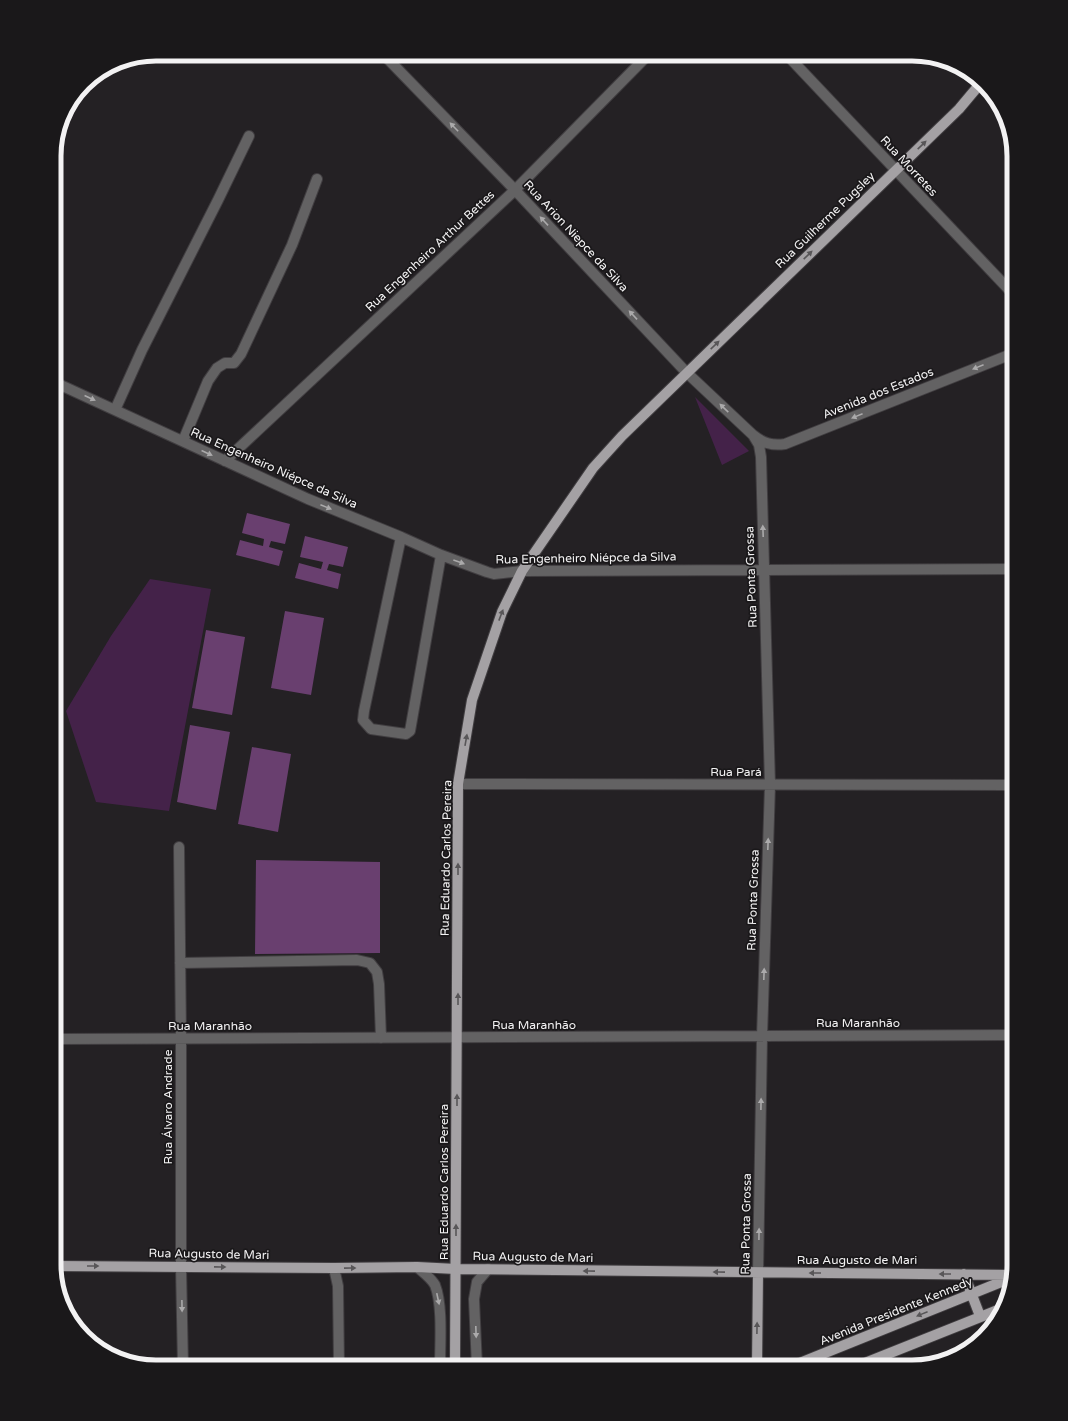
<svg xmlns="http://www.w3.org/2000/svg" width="1068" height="1421" viewBox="0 0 1068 1421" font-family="'Varela Round',sans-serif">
  <rect width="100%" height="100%" fill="#242124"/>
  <path fill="#442249" d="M695,397L749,451L722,465Z
    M150,579L211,589L169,811L96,802L66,711L111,636Z"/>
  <path fill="#693f6f" d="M423,54H436L429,61Z
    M247,513L290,524L285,544L271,541L269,547L283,551L279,566L236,555L240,540L263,546L264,539L242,533Z
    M305,536L348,547L343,567L329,564L327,570L341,574L338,589L295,578L299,563L321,569L323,562L300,557Z
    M285,611L324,618L311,695L271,688Z
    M206,630L245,637L232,715L192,708Z
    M190,725L230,732L216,810L177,802Z
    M252,747L291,754L278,832L238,824Z
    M256,860L380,862V953L255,954Z"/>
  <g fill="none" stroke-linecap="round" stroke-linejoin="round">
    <g stroke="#413e41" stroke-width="12">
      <path id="minor" d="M383,54L515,190L686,372L753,435C763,443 772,446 785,444L1014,353
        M786,54L1014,295
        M54,382L308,499L401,537L441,555L487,572L494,574L522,571L1014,569
        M115,410L142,350L218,200L249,136
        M753,435L759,445L761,457L770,785L762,1037L758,1273
        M183,441L208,381L217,368L225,363H234L241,354L292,245L317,179
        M225,461L515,190L649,54
        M401,537L364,711L363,720L371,729L406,734L410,731L441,555
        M458,784L1014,785
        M179,847L181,1039V1267L183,1367
        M180,963L357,960L370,963L377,972L379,984L381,1038
        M54,1039L1014,1035
        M417,1267C424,1273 431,1278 435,1285C443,1305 440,1345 440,1367
        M334,1268L338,1286L339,1367
        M477,1367L474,1299L477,1282L488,1269"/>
    </g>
    <g stroke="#413e41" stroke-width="12">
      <path id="major" d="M54,1266L334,1268L417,1267L456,1269L1012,1275
        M964,1274L980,1316
        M455,1367L458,784L472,700L502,612L522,571L593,468L622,436L959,109L980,84
        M757,1367L758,1273
        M790,1367L1011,1278
        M855,1367L1003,1308"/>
    </g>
    <use href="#minor" stroke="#636263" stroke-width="10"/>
    <use href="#major" stroke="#a4a1a4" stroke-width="10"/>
  </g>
  <defs><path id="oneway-solid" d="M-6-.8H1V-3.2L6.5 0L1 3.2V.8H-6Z"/></defs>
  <g fill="#abaaab">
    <use href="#oneway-solid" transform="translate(454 127) rotate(-134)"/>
    <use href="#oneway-solid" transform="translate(544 221) rotate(-133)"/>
    <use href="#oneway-solid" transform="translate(633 315) rotate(-133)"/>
    <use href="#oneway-solid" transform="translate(978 367) rotate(158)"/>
    <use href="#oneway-solid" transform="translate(90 398) rotate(25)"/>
    <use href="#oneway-solid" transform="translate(724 408) rotate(-136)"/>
    <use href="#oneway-solid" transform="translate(857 416) rotate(158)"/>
    <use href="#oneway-solid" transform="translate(207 453) rotate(25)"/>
    <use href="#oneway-solid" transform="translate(326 507) rotate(22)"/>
    <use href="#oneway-solid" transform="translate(763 531) rotate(-92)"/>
    <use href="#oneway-solid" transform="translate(459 562) rotate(20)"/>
    <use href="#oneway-solid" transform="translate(768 844) rotate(-88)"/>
    <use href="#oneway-solid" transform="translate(764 974) rotate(-88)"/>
    <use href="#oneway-solid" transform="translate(761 1104) rotate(-89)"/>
    <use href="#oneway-solid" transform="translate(759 1234) rotate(-89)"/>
    <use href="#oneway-solid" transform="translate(438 1299) rotate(78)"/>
    <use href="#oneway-solid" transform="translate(182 1306) rotate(89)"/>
    <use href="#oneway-solid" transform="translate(476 1332) rotate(88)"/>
  </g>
  <g fill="#585658">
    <use href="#oneway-solid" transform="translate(922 145) rotate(-44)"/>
    <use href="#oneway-solid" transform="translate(808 255) rotate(-44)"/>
    <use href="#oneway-solid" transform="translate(715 345) rotate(-44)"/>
    <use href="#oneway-solid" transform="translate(501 615) rotate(-69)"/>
    <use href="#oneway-solid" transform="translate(466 740) rotate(-80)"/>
    <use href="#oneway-solid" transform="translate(458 869) rotate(-90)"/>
    <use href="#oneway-solid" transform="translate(458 999) rotate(-90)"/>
    <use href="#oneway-solid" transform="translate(457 1100) rotate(-90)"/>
    <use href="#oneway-solid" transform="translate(456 1230) rotate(-90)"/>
    <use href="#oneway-solid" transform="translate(93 1266)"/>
    <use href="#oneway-solid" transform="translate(220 1267) rotate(1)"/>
    <use href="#oneway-solid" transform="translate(350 1268) rotate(-1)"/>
    <use href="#oneway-solid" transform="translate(589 1271) rotate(-179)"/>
    <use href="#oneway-solid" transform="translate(719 1272) rotate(-179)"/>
    <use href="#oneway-solid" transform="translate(815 1273) rotate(-180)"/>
    <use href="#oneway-solid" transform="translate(945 1274) rotate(-180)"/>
    <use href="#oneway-solid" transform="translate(922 1314) rotate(158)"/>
    <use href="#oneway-solid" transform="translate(757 1328) rotate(-89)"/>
  </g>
  <g text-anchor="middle" stroke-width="3.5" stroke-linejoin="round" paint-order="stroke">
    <g font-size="12" fill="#f3f2f3" stroke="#1a181a">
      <text transform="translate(909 166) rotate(47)" y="4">Rua Morretes</text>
      <text transform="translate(825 220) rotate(-44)" y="4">Rua Guilherme Pugsley</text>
      <text transform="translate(576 236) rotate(47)" y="4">Rua Arion Niepce da Silva</text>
      <text transform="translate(430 251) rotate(-43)" y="4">Rua Engenheiro Arthur Bettes</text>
      <text transform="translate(878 393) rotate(-22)" y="4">Avenida dos Estados</text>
      <text transform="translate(274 468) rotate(24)" y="4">Rua Engenheiro Niépce da Silva</text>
      <text transform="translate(586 558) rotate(-1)" y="4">Rua Engenheiro Niépce da Silva</text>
      <text transform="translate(751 577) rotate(-92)" y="4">Rua Ponta Grossa</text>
      <text x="736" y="776">Rua Pará</text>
      <text transform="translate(446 858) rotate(-89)" y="4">Rua Eduardo Carlos Pereira</text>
      <text transform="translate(753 900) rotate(-88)" y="4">Rua Ponta Grossa</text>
      <text x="858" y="1027">Rua Maranhão</text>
      <text x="534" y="1029">Rua Maranhão</text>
      <text x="210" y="1030">Rua Maranhão</text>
      <text transform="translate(168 1107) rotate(-90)" y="4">Rua Álvaro Andrade</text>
      <text transform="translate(444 1182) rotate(-90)" y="4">Rua Eduardo Carlos Pereira</text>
      <text transform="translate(746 1224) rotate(-89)" y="4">Rua Ponta Grossa</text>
      <text transform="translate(209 1254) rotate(1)" y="4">Rua Augusto de Mari</text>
      <text transform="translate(533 1257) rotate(1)" y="4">Rua Augusto de Mari</text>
      <text x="857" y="1264">Rua Augusto de Mari</text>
      <text transform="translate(896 1311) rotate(-22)" y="4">Avenida Presidente Kennedy</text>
    </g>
  </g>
  <path d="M0 0H1068V1421H0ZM156 61H912A95 95 0 0 1 1007 156V1265A95 95 0 0 1 912 1360H156A95 95 0 0 1 61 1265V156A95 95 0 0 1 156 61Z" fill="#1a181a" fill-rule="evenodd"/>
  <path fill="none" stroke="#f3f2f3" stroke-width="5" d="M156 61H912A95 95 0 0 1 1007 156V1265A95 95 0 0 1 912 1360H156A95 95 0 0 1 61 1265V156A95 95 0 0 1 156 61Z"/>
</svg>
